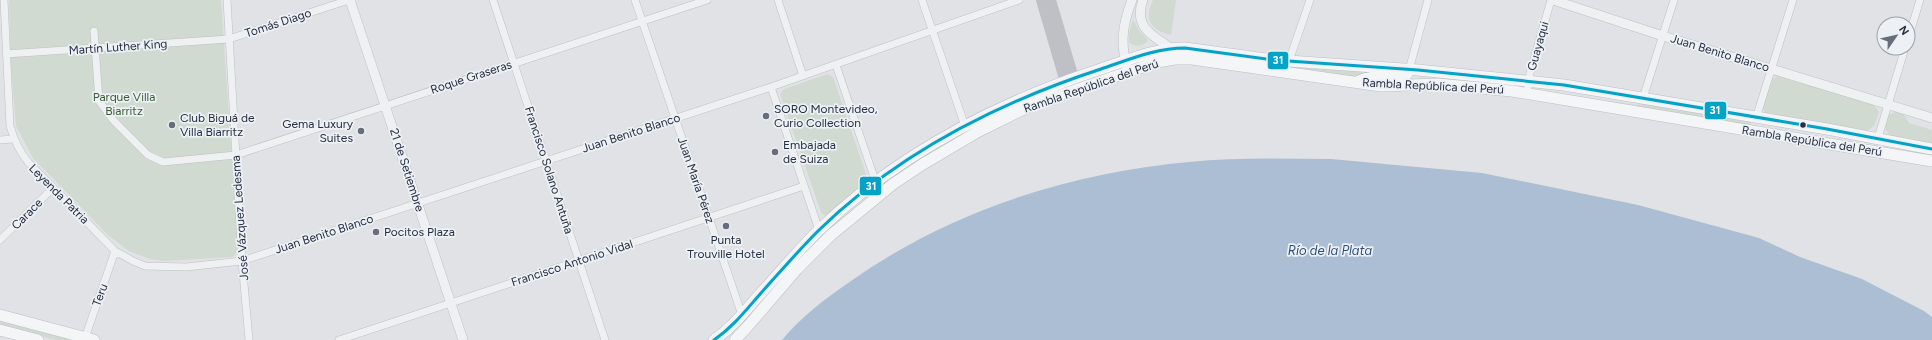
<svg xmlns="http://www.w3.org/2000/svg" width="1932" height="340" viewBox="0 0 1932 340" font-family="Figtree,sans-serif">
  <rect width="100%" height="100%" fill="#e0e2e5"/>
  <path fill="#d0dad0" d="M9,0H221L238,250L236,254L232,257L164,261L150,259L129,251L108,235L33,158L16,126L11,67Z
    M1153,0H1176L1171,35C1150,29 1144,21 1153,0Z
    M1133,20L1140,32L1147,39V42C1141,47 1134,47 1129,42V33Z
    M1178,52L1300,67L1400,75L1352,77L1185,54L1170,55L1135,63L1162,55Z
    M828,74L833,77L868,180L825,216L821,212L780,94L784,89Z
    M1778,76L1874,105L1879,112L1874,126L1867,131L1765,113L1763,108L1771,80Z
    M1599,99L1637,105L1645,102L1751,121L1750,126Z
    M1895,112L1904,115L1909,123L1932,130V144L1890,136L1885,128L1889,115Z
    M0,320L76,340H57L0,326Z"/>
  <path fill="#acbed3" d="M1331,159L1482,173L1638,205L1759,238L1800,257L1862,279L1924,311L1932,317V340H782C801,317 826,298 851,281C950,211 1069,173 1189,162C1236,157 1284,159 1331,159Z"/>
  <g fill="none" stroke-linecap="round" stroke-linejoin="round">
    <g stroke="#bec0c3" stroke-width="8">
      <path id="minor" d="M4,0L10,126C14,140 19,151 28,162L115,251L133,261L145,266L186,267L242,261L771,87L1019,0
        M227,0L242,261L249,340
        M493,0L605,340
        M635,0L742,315
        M778,0L803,76
        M922,0L965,126
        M94,31L99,101L113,120L148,155L163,162L236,155L707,0
        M1908,39L1920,0
        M6,54L229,39L349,0
        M1289,61L1310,0
        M836,65L876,183
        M1409,70L1428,0
        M771,87L819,230
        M1527,93L1530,73L1551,0
        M1643,98L1674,0
        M1756,118L1793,0
        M1878,138L1905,48
        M0,140L13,139
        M0,240L53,188
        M85,338L115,251
        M339,340L804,186"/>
    </g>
    <g stroke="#bec0c3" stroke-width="10">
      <path id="tertiary" d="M350,0L463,340
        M1143,0C1133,26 1152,36 1171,48
        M1553,0L1663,36L1932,118
        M1128,72C1120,44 1122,26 1132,0"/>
    </g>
    <g stroke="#bcbfc3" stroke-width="12">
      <path id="primary" d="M1359,81C1374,73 1396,83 1407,74
        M0,315L94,340
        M0,330L38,340
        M714,340C733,327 746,310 761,293C780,272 798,251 818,231C897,154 997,103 1101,69C1128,60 1156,48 1185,48L1274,60L1418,70L1564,85L1827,129L1932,149
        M735,340L748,326L797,269L831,235L893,184L923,164L979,131L1032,105L1157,62L1175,59H1192L1381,86L1438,84L1512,91L1932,161"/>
    </g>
    <use href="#minor" stroke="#eff0f2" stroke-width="7"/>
    <use href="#tertiary" stroke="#eff0f2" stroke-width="9"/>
    <path stroke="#bec0c6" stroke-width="10" d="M1041,0L1067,89
      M1051,0L1074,78"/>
    <use href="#primary" stroke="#f4f5f6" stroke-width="11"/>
    <g stroke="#edf1f6" stroke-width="6">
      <path id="bus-1" d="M714,340C733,327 746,310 761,293C780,272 798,251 818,231C897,154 997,103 1101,69C1128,60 1156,48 1185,48L1274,60L1418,70L1564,85L1827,129L1932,149"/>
    </g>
    <use href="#bus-1" stroke="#02a3c7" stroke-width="3"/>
  </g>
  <g fill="#676e7a" stroke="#edf1f6" stroke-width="1.5">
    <circle cx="766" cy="116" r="4"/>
    <circle cx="172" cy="125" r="4"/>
    <circle cx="361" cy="131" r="4"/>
    <circle cx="775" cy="152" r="4"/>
    <circle cx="726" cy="226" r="4"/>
    <circle cx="376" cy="232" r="4"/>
  </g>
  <circle fill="#262f40" stroke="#edf1f6" stroke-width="1.5" cx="1803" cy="125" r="3.5"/>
  <g text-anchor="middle" stroke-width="3.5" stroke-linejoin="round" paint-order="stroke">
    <g font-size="12" fill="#262f40" stroke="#edf1f6">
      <text transform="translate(278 23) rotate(-18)" y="4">Tomás Diago</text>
      <text transform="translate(1538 46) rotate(-74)" y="4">Guayaqui</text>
      <text transform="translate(118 47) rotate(-4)" y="4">Martín Luther King</text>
      <text transform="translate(1720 53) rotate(17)" y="4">Juan Benito Blanco</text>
      <text transform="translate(471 77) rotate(-18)" y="4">Roque Graseras</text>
      <text transform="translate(1091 86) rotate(-19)" y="4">Rambla República del Perú</text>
      <text transform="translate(1433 86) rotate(3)" y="4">Rambla República del Perú</text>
      <text transform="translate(631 133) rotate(-18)" y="4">Juan Benito Blanco</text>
      <text transform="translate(1812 141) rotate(9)" y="4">Rambla República del Perú</text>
      <text transform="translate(407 170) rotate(72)" y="4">21 de Setiembre</text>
      <text transform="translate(549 170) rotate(72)" y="4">Francisco Solano Antuña</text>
      <text transform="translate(696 180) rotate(71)" y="4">Juan María Pérez</text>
      <text transform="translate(59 194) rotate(45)" y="4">Leyenda Patria</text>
      <text transform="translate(27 214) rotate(-45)" y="4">Carace</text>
      <text transform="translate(240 218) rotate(-94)" y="4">José Vázquez Ledesma</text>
      <text transform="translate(324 234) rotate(-18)" y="4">Juan Benito Blanco</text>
      <text transform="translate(572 263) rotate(-18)" y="4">Francisco Antonio Vidal</text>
      <text transform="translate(100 295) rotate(-70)" y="4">Teru</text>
    </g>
    <g font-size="12" fill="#3a5c32" stroke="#edf1f6">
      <text x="124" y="101">Parque Villa<tspan x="124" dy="14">Biarritz</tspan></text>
    </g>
    <g font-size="12" fill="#262f40" stroke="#edf1f6" text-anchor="start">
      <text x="774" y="113">SORO Montevideo,<tspan x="774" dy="14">Curio Collection</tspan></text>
      <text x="180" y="122">Club Biguá de<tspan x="180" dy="14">Villa Biarritz</tspan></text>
      <text x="353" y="128" text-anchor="end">Gema Luxury<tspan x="353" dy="14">Suites</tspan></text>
      <text x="783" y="149">Embajada<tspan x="783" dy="14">de Suiza</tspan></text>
      <text x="384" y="236">Pocitos Plaza</text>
      <text x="726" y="244" text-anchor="middle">Punta<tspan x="726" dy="14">Trouville Hotel</tspan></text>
    </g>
    <g font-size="13" font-style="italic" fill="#2e4d76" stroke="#edf1f6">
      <text x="1330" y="255">Río de la Plata</text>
    </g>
  </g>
  <g stroke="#edf1f6" stroke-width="1.5">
    <rect x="1267" y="51" width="22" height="19" rx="4" fill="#02a3c7"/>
    <rect x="1704" y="101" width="23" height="19" rx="4" fill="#02a3c7"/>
    <rect x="859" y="176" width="23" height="20" rx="4" fill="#02a3c7"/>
  </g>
  <g font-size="11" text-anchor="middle" font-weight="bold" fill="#fff">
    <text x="1278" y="64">31</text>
    <text x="1715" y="114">31</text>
    <text x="871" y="190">31</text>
  </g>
  <g transform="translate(1896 36) rotate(56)"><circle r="19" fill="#edf1f6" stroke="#9da3ad"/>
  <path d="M0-3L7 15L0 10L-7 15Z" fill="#676e7a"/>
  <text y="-6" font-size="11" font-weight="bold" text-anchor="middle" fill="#262f40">N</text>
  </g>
</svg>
